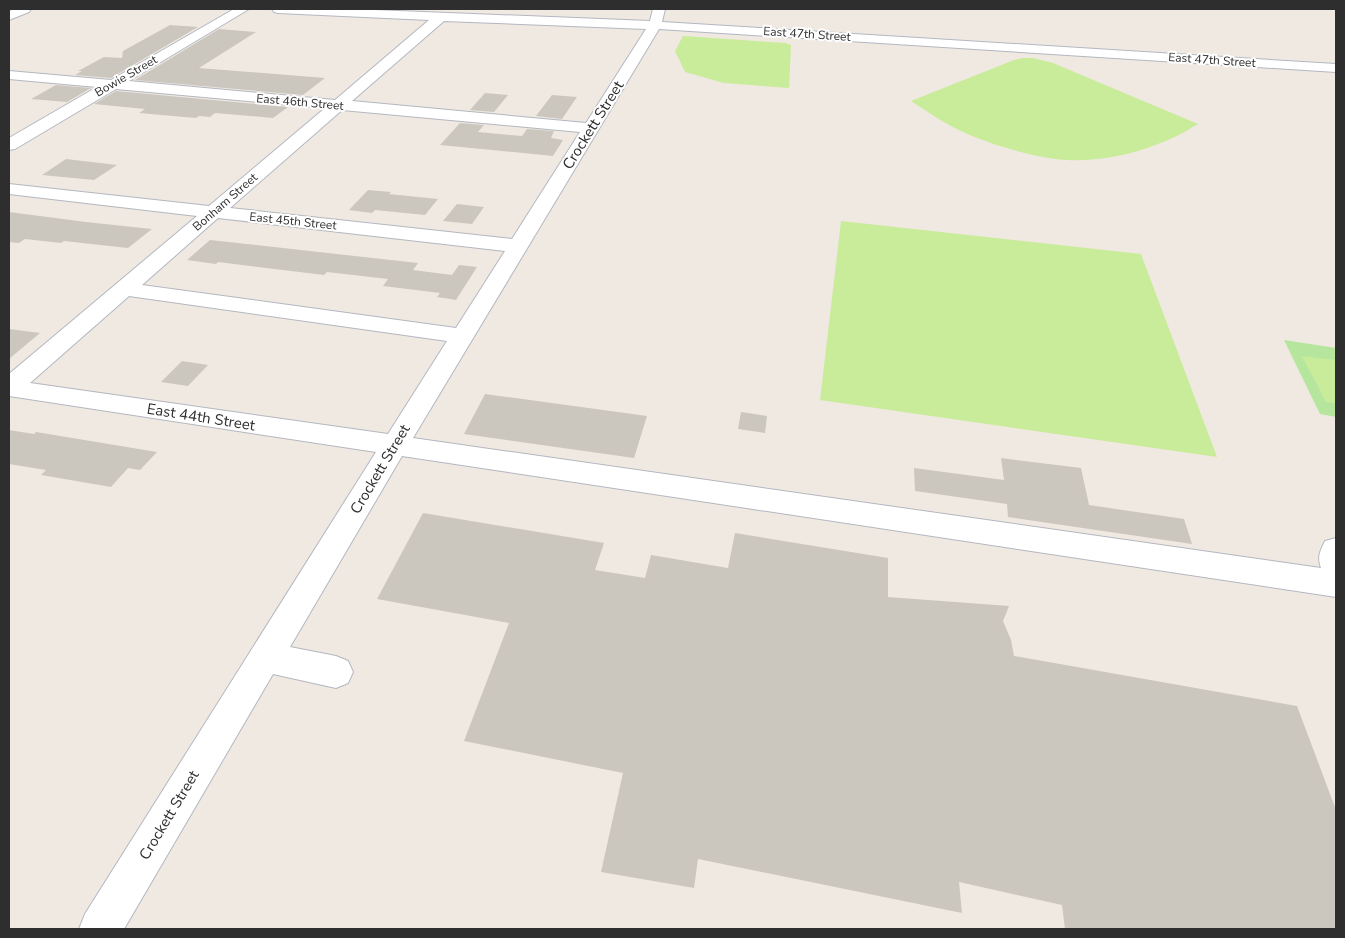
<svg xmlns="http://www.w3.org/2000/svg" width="1345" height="938" viewBox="0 0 1345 938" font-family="'Nunito Sans',sans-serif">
  <rect width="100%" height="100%" fill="#efe9e1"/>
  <path fill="#b6e59e" d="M1284,340L1336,348V417L1320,414Z"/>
  <path fill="#c9ec9a" d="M683,36L785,43L791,45L789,88L724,83L685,72L675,51Z
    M1023,58H1033L1053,63L1198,124C1160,148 1112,162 1067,160C1038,159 989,144 963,132C945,124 928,112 911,101L1014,60Z
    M841,221L1141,254L1217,457L820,400Z
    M1302,356L1336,360V403L1326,402Z"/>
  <path fill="#cbc7bf" d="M170,25L198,27L111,78L75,75L82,71H78L104,57L122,58L123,51Z
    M219,29L256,32L199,68L325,78L303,95L135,80Z
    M56,85L91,88L67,102L31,99Z
    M116,91L288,107L273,118L215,113L210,117L199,116L196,118L139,113L145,109L94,104Z
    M485,93L508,95L494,112L470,110Z
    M552,95L577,97L562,119L536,116Z
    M460,123L484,125L478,132L522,136L527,129L554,131L551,138L563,140L553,156L440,145Z
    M66,159L117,165L94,180L42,175Z
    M368,190L391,192L389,194L438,199L425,215L375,210L372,213L349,210Z
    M457,204L484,207L472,224L443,221Z
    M9,212L86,222L152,229L128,248L64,241L61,243L25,239L19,243L9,242Z
    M210,240L418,263L413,270L452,275L459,265L477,267L456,300L437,297L440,293L383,286L388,279L327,272L324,275L218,262L216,264L187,260Z
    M9,329L40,333L9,359Z
    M182,361L208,365L188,386L161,382Z
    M485,394L647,416L634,458L464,434Z
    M741,412L767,416L765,433L738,429Z
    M9,430L34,434L36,432L157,452L140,470L128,468L111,487L41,475L46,470L9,464Z
    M1001,458L1081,468L1089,505L1184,519L1192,544L1008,517L1007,504L915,491L914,468L1004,480Z
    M423,513L604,543L595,570L645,578L651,555L728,568L735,533L888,558V597L1009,606L1003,621L1011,640L1014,656L1297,706L1336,810V929H1065L1062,905L959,882L962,913L698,859L694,888L601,872L623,773L464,741L509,623L377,599Z"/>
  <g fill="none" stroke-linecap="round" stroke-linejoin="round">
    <g stroke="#b4b7c1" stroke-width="2">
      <path id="minor" d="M15,9H31L29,12L9,20V11Z
        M234,9H249L129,81L335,100L429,20L278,13L274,12L272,9H349L650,21L653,9H665L662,22L1336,64V72L659,29L413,438L1321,568C1317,557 1320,551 1325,541L1336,538V597L402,456L290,647L336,656L348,661L353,672L348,683L336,688L273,674L124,929H79L85,914L376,452L9,396V374L197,216L9,194V184L209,206L325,108L116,89L15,149L9,150V138L97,87L9,79V71L111,80ZM444,21L646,29L586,123L352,101ZM342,110L580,132L512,239L230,208ZM218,218L505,251L456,328L142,285ZM129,296L447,341L388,434L30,383Z"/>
    </g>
    <use href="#minor" fill="#fff" fill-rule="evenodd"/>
  </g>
  <g text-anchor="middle" stroke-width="4" stroke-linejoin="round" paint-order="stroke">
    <g font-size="12" fill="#2e2e2e" stroke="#fff">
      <text transform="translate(807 34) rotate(4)" y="4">East 47th Street</text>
      <text transform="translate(1212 60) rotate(4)" y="4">East 47th Street</text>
      <text transform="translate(126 76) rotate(-30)" y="4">Bowie Street</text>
      <text transform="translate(300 102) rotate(5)" y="4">East 46th Street</text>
      <text transform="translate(225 202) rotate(-41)" y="4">Bonham Street</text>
      <text transform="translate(293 221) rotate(6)" y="4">East 45th Street</text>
    </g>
    <g font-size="15" fill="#2e2e2e" stroke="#fff">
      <text transform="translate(593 125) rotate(-58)" y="5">Crockett Street</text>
      <text transform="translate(201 417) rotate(9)" y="5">East 44th Street</text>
      <text transform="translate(380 469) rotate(-59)" y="5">Crockett Street</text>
      <text transform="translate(169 815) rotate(-59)" y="5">Crockett Street</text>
    </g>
  </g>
  <rect width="1345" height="938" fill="none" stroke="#2e2e2e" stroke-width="20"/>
</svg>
